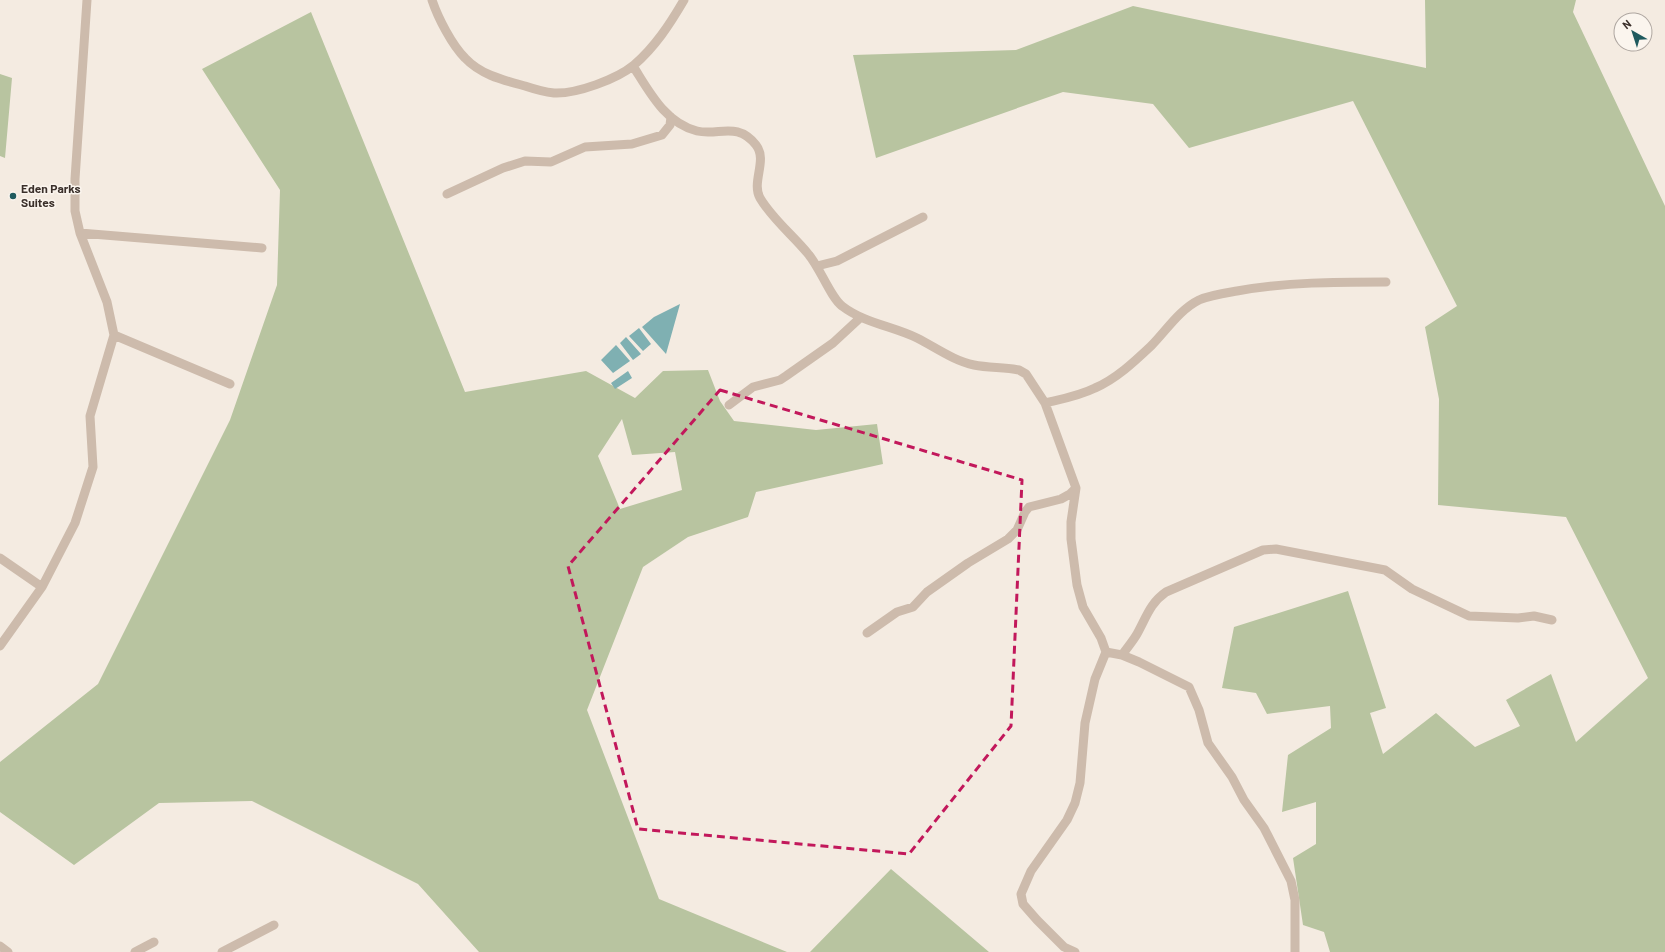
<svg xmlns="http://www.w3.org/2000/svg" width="1665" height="952" viewBox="0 0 1665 952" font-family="Barlow,sans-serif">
  <rect width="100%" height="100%" fill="#f4ebe1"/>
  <path fill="#b8c4a0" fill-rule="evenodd" d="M1425,0H1576L1573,12L1665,206V952H1330L1324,932L1303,925L1293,858L1316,844V802L1282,812L1288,755L1331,728L1330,706L1267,714L1256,693L1222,688L1234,627L1348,591L1386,708L1370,713L1383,754L1436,713L1475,747L1520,726L1506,700L1551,674L1576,742L1648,678L1566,517L1438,505L1439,399L1425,327L1457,306L1353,101L1189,148L1153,104L1063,92L876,158L853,55L1016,50L1133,6L1426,68Z
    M311,12L465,392L586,371L635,398L663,371L708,370L720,401L734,421L816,430L877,424L883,464L756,492L748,517L688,537L643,567L587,710L659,899L787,952H479L418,884L252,801L159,803L74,865L0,812V762L98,684L230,420L277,285L280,190L202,69ZM622,419L632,455L675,452L682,490L620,509L598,456Z
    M0,74L12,78L5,158L0,156Z
    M891,869L989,952H810Z"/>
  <path fill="#7fb0b2" d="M680,304L666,354L642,327L654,317Z
    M639,328L651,344L643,351L629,336Z
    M626,337L641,354L633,360L620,343Z
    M616,345L630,361L613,373L601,360Z
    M628,371L632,378L615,389L611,383Z"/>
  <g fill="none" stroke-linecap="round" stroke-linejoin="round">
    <path stroke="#cdbbac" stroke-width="9" d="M432,0C438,18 452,45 465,58C481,75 503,80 525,86C534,89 545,92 554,93C577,94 617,79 634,65C655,47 670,24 684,0
      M633,66C649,91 665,123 697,131C719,136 737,121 756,145C768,160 751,182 760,198C773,220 794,236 809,255C820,268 831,298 842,306C864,323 892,326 917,338C935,347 954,361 974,365C989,368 1004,367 1019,370L1026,374L1045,403L1076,488L1071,522V539L1077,585L1083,607L1101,638L1106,652L1122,655L1139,662L1189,687L1199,710L1208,743L1232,777L1244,800L1264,828L1291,881L1295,900V952
      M447,194L503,168L525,161L551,162L585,147L632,144L662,135L670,125L671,117
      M80,233L262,248
      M817,266L837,261L923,217
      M114,335L230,384
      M1045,403C1062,399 1079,396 1095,388C1116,379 1134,362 1151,346C1166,331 1179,310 1199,300C1210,295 1225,293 1237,291C1287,282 1336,282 1386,282
      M729,405L753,387L780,380L786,376L833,343L860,318
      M0,558L42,587
      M867,633L897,612L913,607L927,592L968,563L1008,539L1017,530L1025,512L1029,507L1061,499L1070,494L1076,488
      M0,646L42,587L75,523L93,467L90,416L114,335L107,302L80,233L75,211V179L87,0
      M1122,655C1127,648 1133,641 1137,634C1146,618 1150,603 1166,592L1263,550L1276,549L1385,570L1412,589L1469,616L1518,618L1534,616L1552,620
      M0,946L8,952
      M135,952L154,942
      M222,952L274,925
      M1075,952L1064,947L1037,920L1023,904L1021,894L1031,871L1067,820L1075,803L1080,783L1085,723L1095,679L1106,652"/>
  </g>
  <path fill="none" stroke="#c2185b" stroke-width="3" stroke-dasharray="8 5" stroke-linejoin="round" d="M720,390L1022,480L1011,726L909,854L638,829L568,566Z"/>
  <circle fill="#1f5a5e" stroke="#fbf5ee" stroke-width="1.5" cx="13" cy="196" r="4"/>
  <g text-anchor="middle" stroke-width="3" stroke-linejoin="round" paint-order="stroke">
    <g font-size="12" font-weight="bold" fill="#3b302b" stroke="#fbf5ee" text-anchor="start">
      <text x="21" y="193">Eden Parks<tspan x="21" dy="14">Suites</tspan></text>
    </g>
  </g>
  <g transform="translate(1633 32) rotate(321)"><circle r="19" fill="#fbf5ee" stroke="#aea6a0"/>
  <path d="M0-3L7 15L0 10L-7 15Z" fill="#1f5a5e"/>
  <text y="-6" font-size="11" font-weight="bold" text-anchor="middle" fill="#3b302b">N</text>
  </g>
</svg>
